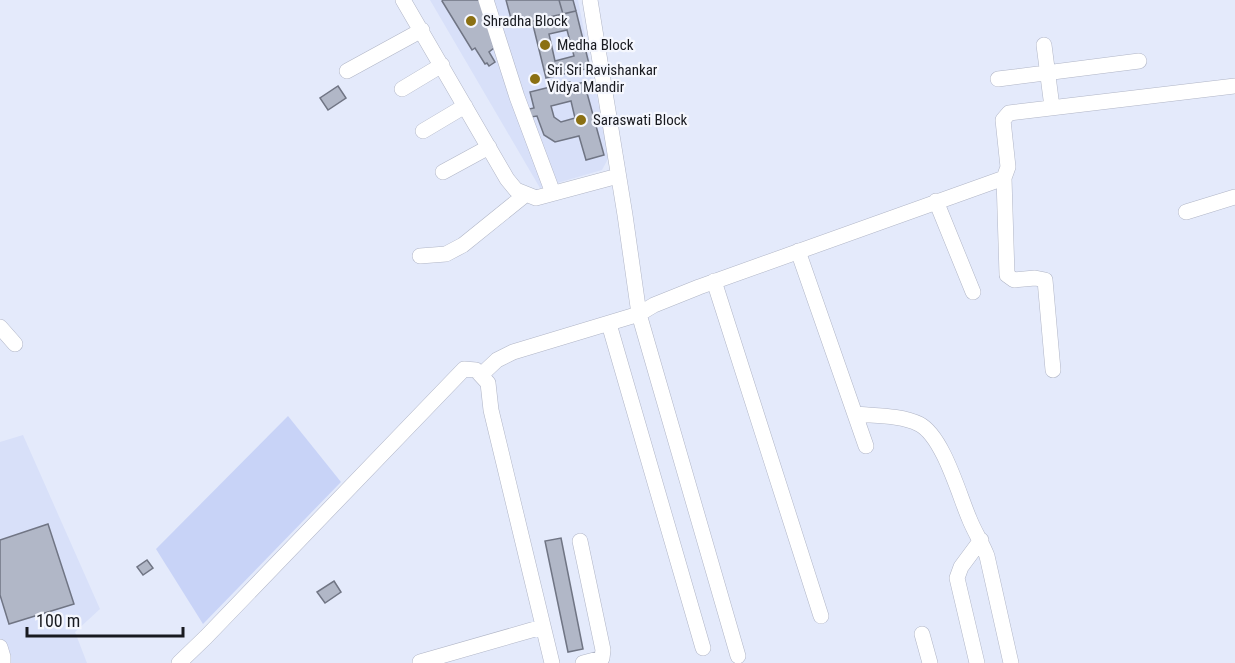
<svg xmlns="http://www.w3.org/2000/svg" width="1235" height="663" viewBox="0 0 1235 663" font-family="'Roboto Condensed',sans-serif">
  <rect width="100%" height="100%" fill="#e4eafb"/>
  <path fill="#d8e0f9" d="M430,0H578L609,157L602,170L540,188Z
    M23,435L100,609L75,632L87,663H0V442Z"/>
  <path fill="#c8d3f7" d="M288,416L341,482L203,624L156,549Z"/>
  <path fill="#b1b7c7" stroke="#707584" stroke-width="1.5" fill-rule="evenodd" d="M443,0H480L494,48L489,52L495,62L489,66L487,63L485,64L475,48L472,50L442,1Z
    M506,0H559L563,14L513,26Z
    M559,0H573L576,11L563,14Z
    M576,11L590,68L546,78L532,21ZM567,30L574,56L555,61L549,34Z
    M570,82L571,86L584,82L604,155L586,160L579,136L555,142L544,135L537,116L531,117L529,109L534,108L530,92ZM571,101L575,118L561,122L554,117L551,106Z
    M338,86L346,98L328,110L320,98Z
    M48,524L74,604L9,624L0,595V540Z
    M561,538L583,649L568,652L545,541Z
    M147,560L153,568L143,575L137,567Z
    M334,581L341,592L325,603L317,592Z"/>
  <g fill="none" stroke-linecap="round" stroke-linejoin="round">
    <g stroke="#b0b5c6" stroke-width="16">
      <path id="minor" d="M403,0L507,179L516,190L536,198L618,176
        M486,0L517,97L553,193
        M1044,45L1052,107
        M347,71L422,30
        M998,79L1139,61
        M402,89L442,65
        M423,131L465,106
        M443,172L489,147
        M1004,178L1007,275L1014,280L1035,278L1045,280L1053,370
        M936,201L973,292
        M1186,212L1235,197
        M798,251L866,446
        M420,256L446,254L463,245L525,195
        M714,281L821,616
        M609,324L703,648
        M0,327L15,344
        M481,375L497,360L513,352L639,314L625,215L590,0
        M855,414C874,416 901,415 919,424C943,436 959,495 969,518C974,531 982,543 987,556L1011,663
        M580,541L603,650L602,658L583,663
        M922,634L930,663
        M0,647L3,657V663
        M738,656L639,314L654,305L699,287L1004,178L1008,167L1003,120L1009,113L1235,86
        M420,662L542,627
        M179,663L206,637L464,369L476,370L488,383L491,410L552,663
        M977,663L957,578L961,567L981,540"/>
    </g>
    <use href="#minor" stroke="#fff" stroke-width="15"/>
  </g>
  <g fill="#8b7013" stroke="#f5f7fe" stroke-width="2">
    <circle cx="471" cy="21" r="6"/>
    <circle cx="545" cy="45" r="6"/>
    <circle cx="535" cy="79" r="6"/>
    <circle cx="581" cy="120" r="6"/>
  </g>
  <g text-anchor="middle" stroke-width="4.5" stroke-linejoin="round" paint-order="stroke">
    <g font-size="15" fill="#181a20" stroke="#f5f7fe" text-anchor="start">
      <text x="483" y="26">Shradha Block</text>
      <text x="557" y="50">Medha Block</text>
      <text x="547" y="75">Sri Sri Ravishankar<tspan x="547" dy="17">Vidya Mandir</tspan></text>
      <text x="593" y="125">Saraswati Block</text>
    </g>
  </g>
  <path d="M27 627v9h156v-9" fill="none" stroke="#181a20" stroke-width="3"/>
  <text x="36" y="627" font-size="18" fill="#181a20" stroke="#f5f7fe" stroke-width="4.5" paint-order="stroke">100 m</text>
</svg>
